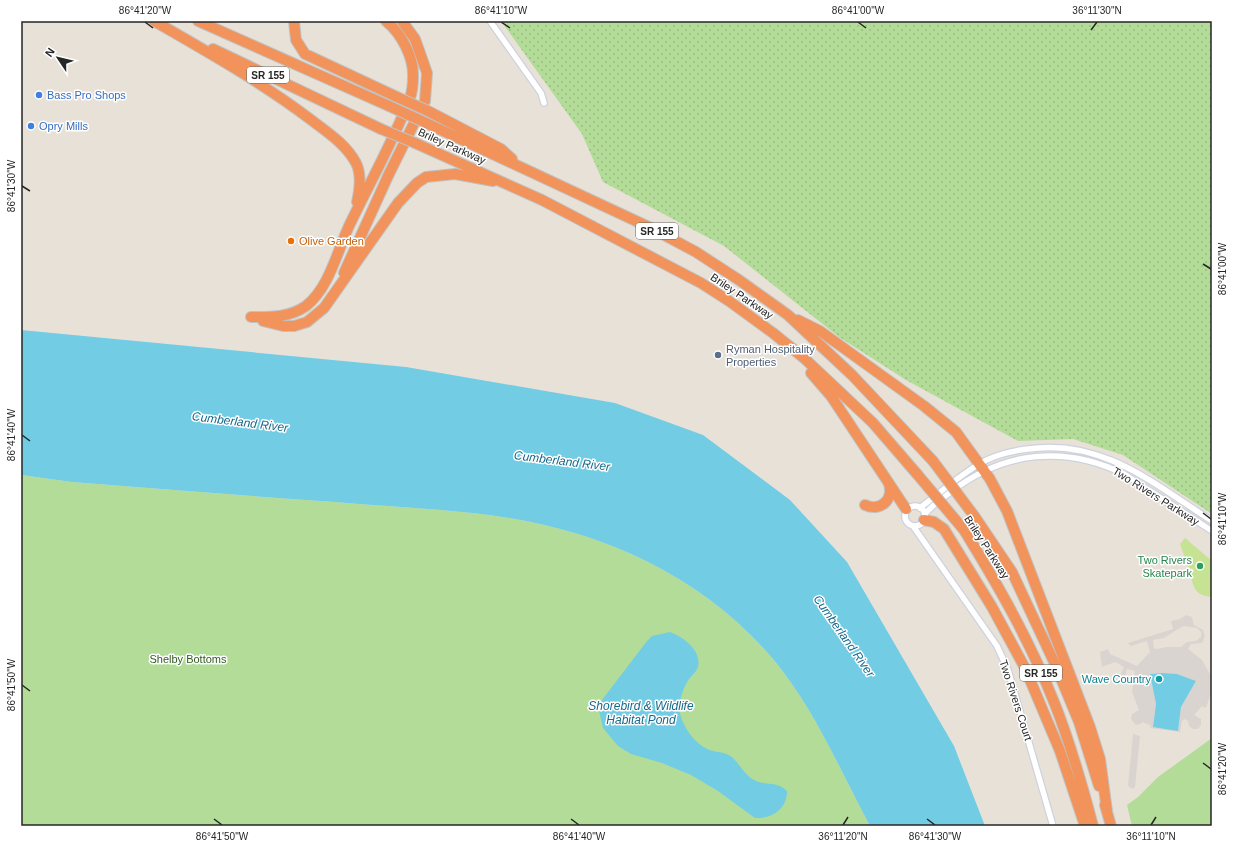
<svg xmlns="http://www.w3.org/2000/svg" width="1233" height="847" viewBox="0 0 1233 847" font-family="Helvetica,sans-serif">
  <defs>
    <pattern id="grass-dots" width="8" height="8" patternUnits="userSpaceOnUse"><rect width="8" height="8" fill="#b3dc98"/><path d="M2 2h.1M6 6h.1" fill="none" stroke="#9abd83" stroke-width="1.8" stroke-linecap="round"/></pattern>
  </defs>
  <rect width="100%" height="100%" fill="#e8e1d8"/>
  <path fill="url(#grass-dots)" d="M501,21H1212V514L1123,455L1073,439L1018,441L906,380L839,337L724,246L603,182L582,134Z"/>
  <path fill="#b3dc98" d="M21,475L72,482C160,489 248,496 335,502C381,506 426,508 472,513C588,525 696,569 773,659C814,708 840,770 870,826H21Z
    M1212,738V826H1132L1127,805L1138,797L1158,777Z"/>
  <path fill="#c6e394" d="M1185,538L1212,561V597C1197,596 1193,589 1191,575L1194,570L1188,567L1180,544Z"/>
  <path fill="#d9d4cf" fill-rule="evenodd" d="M1186,615L1192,617L1194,625L1203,630L1205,636L1202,643L1191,644L1188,649L1202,660L1210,674H1212L1211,692L1207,705L1205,708L1202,706L1194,715L1201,719V725L1198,729H1193L1189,726L1188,721L1185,719L1182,721L1180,732L1150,728L1151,726L1143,722L1140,724L1136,725L1131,719L1132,714L1139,710L1132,692L1135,671L1127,669L1125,676L1121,674L1124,667L1115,662L1102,667L1100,652L1108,649L1110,654L1137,666L1150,652L1147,641L1131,646L1128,643L1173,629L1171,621L1180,619ZM1183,626L1197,628L1201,632V637L1196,641L1187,642L1181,647H1167L1157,649L1154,648L1153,640L1164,638ZM1163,673L1177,674L1196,681L1181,707L1178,730L1153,726L1156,704L1150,674Z
    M1133,734L1140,736L1135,787L1133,789L1128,786Z"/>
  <path fill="#72cce4" d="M21,330L406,367L615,403L703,435L790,500L847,562L954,746L985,826H870C840,770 814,708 773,659C696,569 588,525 472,513C426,508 381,506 335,502C248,496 160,489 72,482L21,475Z
    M670,632C683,637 702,650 698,667C696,672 692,675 689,679C681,691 676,709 683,722C688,734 700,748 713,751C721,753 726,752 733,758C741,766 745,776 756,781C768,786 777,781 787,791C787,809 772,819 755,818L718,791L691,775L662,763L631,754L618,746L603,728L599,711L602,700L647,641L652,636Z
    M1163,673L1177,674L1196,681L1181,707L1178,731L1153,727L1156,704L1150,674Z"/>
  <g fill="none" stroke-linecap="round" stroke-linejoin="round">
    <g stroke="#ced2df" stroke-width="8">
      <path id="minor" d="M490,21L541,93L544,103
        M905 516a10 10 0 1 1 20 0a10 10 0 1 1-20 0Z
        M920,508C939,493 958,477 979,464C994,455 1011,451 1028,449C1102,438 1154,484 1212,521
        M925,514C932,505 943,498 952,491C1005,451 1065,445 1124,474L1212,531
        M913,526L997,646L1008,670L1053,826"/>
    </g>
    <g stroke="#c2c2c2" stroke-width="12">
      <path id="motorway" d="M154,21C208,52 261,82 310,119C327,132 346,144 356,163C362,175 360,189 357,202
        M198,21L389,106
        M294,21L296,40L305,54L397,97
        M213,49L381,129
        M428,111L501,149L512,159
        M424,122L651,228L696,252L739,280L788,315L852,375L933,461
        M415,143L542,200L701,283L729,301L773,333L804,358L873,423L917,474
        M344,273L388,176L425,101L427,73L415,39L402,21
        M251,317C270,317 289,318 306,306C329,288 337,252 349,226C369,184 393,142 410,98C412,92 413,83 413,77C414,57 401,33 386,21
        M798,320L820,331L924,406L956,432L990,479L1007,511L1090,727L1100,759L1107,811
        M263,321L283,326H294L307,322L324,308L398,203L417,183L426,177L455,174L493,181
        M811,373L831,396L906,509
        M865,505C880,512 894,500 889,484
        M975,517L1012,572L1055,664L1079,722L1099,786
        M924,520L934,522L944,529L992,607L1025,668L1060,751L1085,826
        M964,530C998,585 1030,641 1054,702C1070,742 1082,784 1093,826
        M1105,805L1111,826"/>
    </g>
    <use href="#minor" stroke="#fff" stroke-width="5.5"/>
    <use href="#motorway" stroke="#f1935a" stroke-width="10"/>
    <g stroke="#c2c2c2" stroke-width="12" stroke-linecap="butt">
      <path id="motorway-bridge" d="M397,97L428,111
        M389,106L424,122
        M381,129L415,143
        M933,461L975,517
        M917,474L964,530"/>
    </g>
    <use href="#motorway-bridge" stroke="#f1935a" stroke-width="10"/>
  </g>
  <path fill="none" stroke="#262626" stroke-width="1.5" d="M145,22L153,28M501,22L510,28M858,22L866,28M1091,30L1097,22M22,186L30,191M1203,264L1211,269M22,435L30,441M1203,513L1211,519M22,685L30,691M1203,763L1211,769M214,819L222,825M571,819L579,825M927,819L935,825M843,825L848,817M1151,825L1156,817"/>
  <g fill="#3f7fe0" stroke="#fff" stroke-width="1.5">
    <circle cx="39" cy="95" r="4"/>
    <circle cx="31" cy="126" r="4"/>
  </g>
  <circle fill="#e8710a" stroke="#fff" stroke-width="1.5" cx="291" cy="241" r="4"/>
  <circle fill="#5c6f8a" stroke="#fff" stroke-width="1.5" cx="718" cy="355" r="4"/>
  <circle fill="#2e9e5b" stroke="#fff" stroke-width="1.5" cx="1200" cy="566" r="4"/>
  <circle fill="#0f9aa8" stroke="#fff" stroke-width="1.5" cx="1159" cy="679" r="4"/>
  <g text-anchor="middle" stroke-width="3" stroke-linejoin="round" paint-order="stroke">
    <g fill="#fff" stroke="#676767" stroke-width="1">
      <rect x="247" y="67" width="42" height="16" rx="3"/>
      <rect x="636" y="223" width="42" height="16" rx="3"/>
      <rect x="1020" y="665" width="42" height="16" rx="3"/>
    </g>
    <g font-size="10" font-weight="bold" fill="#262626">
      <text x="268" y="79">SR 155</text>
      <text x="657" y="235">SR 155</text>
      <text x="1041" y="677">SR 155</text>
    </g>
    <g font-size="11" fill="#366cbe" stroke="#fff" text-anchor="start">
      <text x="47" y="99">Bass Pro Shops</text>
      <text x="39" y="130">Opry Mills</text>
    </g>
    <g font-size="11" fill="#262626" stroke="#fff">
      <text transform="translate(452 146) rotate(24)" y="4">Briley Parkway</text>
      <text transform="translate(742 296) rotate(34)" y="4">Briley Parkway</text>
      <text transform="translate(1156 496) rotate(32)" y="4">Two Rivers Parkway</text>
      <text transform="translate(987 547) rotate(57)" y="4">Briley Parkway</text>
      <text transform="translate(1016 700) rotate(72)" y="4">Two Rivers Court</text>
    </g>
    <g font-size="11" fill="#c56008" stroke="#fff" text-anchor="start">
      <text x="299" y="245">Olive Garden</text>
    </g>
    <g font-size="11" fill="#4e5e75" stroke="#fff" text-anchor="start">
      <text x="726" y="353">Ryman Hospitality<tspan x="726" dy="13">Properties</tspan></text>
    </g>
    <g font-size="11" fill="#27864d" stroke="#fff" text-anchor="end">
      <text x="1192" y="564">Two Rivers<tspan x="1192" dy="13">Skatepark</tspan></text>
    </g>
    <g font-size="11" fill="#2e5c1e" stroke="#fff">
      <text x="188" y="663">Shelby Bottoms</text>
    </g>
    <g font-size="11" fill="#0d838f" stroke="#fff" text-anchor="end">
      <text x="1151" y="683">Wave Country</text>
    </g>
    <g font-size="12" font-style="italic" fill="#16698a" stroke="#fff">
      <text transform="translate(240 422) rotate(7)" y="4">Cumberland River</text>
      <text transform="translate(562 461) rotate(7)" y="4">Cumberland River</text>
      <text transform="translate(844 636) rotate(55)" y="4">Cumberland River</text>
      <text x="641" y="710">Shorebird &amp; Wildlife<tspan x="641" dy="14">Habitat Pond</tspan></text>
    </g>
  </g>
  <rect width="1233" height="847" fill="none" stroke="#ffffff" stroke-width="44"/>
  <g transform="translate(58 58) rotate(305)" stroke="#ffffff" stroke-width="3" paint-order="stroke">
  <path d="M0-3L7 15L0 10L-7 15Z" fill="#262626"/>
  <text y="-6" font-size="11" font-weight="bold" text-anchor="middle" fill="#262626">N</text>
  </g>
  <rect x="22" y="22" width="1189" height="803" fill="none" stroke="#262626" stroke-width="1.5"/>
  <g font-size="10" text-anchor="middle" fill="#262626">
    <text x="145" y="14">86°41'20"W</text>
    <text x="501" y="14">86°41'10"W</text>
    <text x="858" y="14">86°41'00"W</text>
    <text x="1097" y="14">36°11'30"N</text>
    <text transform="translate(11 186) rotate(-90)" y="4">86°41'30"W</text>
    <text transform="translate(1222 269) rotate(-90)" y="4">86°41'00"W</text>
    <text transform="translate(11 435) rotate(-90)" y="4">86°41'40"W</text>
    <text transform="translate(1222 519) rotate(-90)" y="4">86°41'10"W</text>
    <text transform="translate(11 685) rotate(-90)" y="4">86°41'50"W</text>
    <text transform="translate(1222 769) rotate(-90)" y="4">86°41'20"W</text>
    <text x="222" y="840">86°41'50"W</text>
    <text x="579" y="840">86°41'40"W</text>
    <text x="843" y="840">36°11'20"N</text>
    <text x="935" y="840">86°41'30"W</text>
    <text x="1151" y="840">36°11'10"N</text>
  </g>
</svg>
